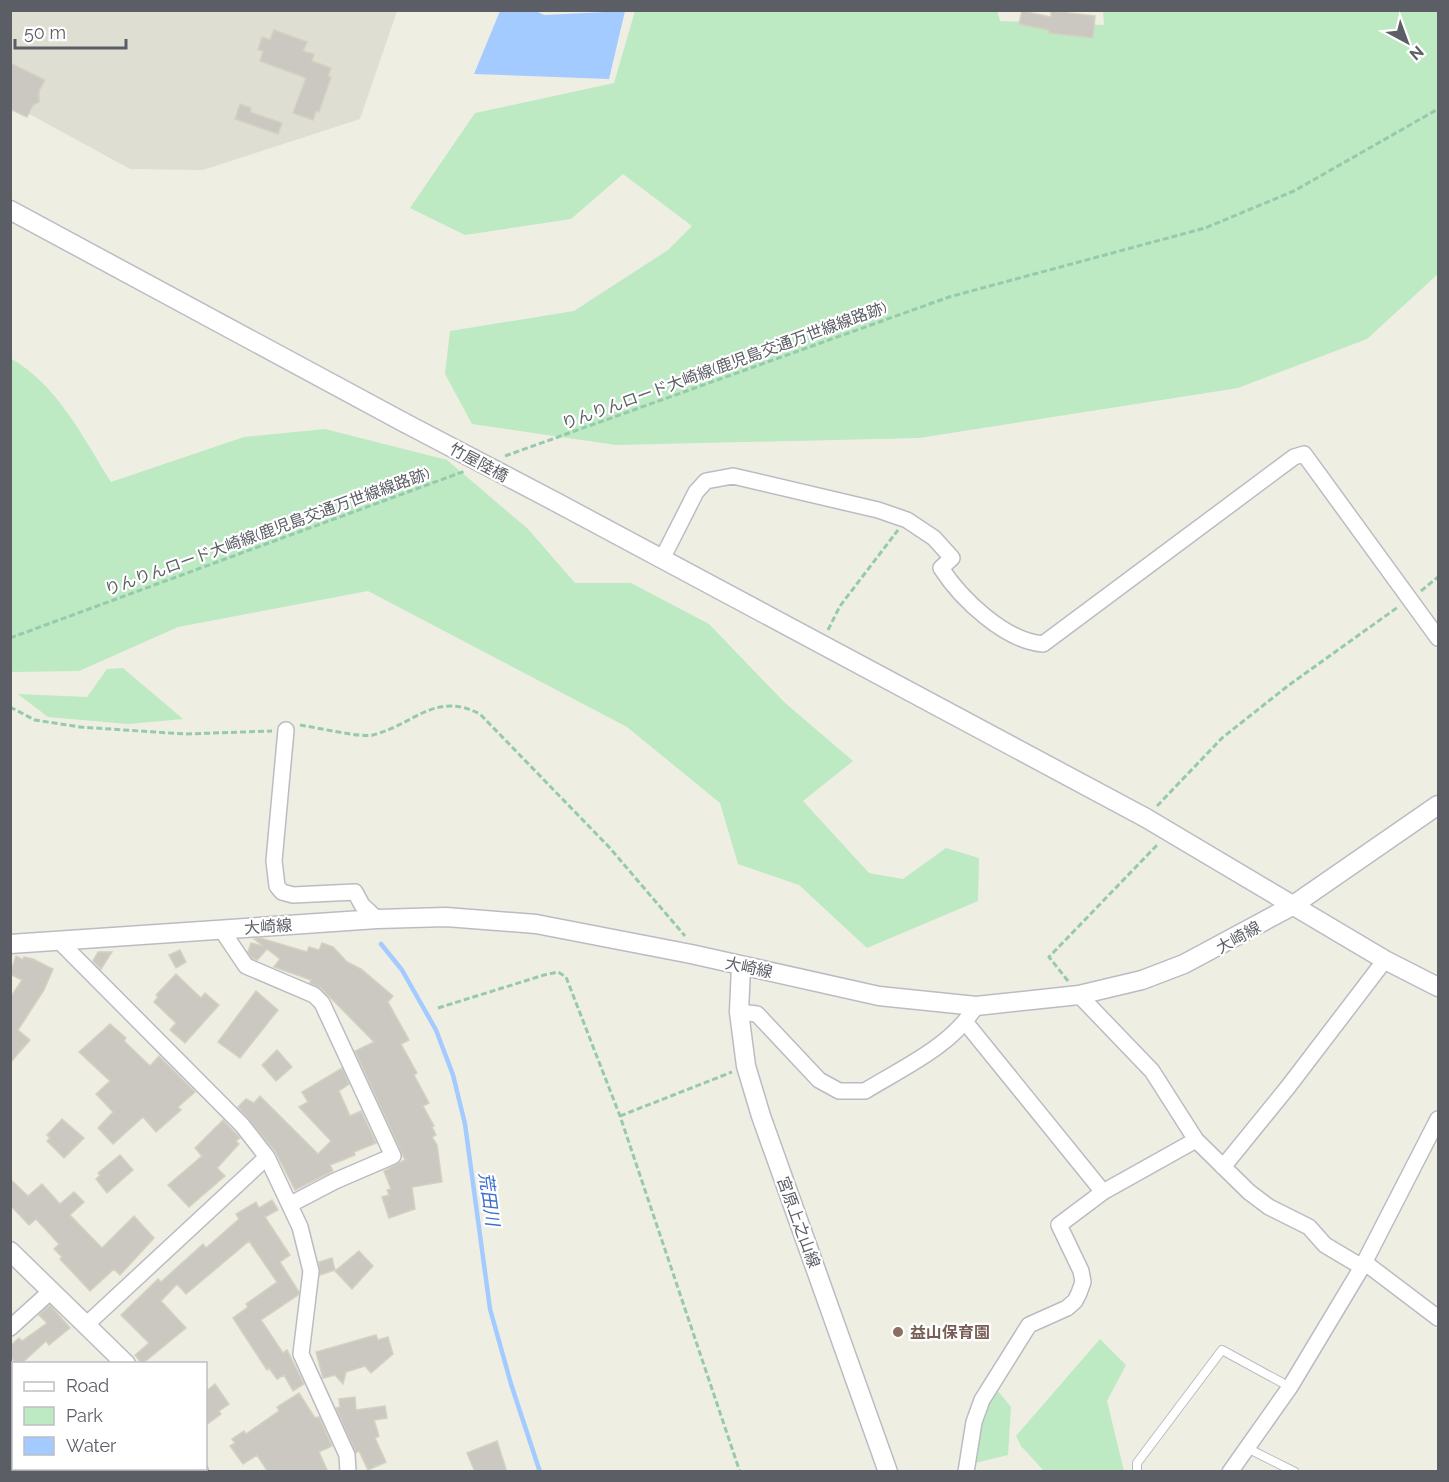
<svg xmlns="http://www.w3.org/2000/svg" width="1449" height="1482" viewBox="0 0 1449 1482" font-family="Raleway,'Noto Sans JP',sans-serif">
  <rect width="100%" height="100%" fill="#efeee3"/>
  <path fill="#dfded2" d="M10,11H397L360,119L203,170L130,169L11,104Z"/>
  <path fill="#bde9c3" d="M997,10L1000,21L1104,25L1103,11H1438V274L1367,339L1238,388L919,438L616,445L472,424L445,374L450,331L574,311L668,250L692,226L623,174L571,219L465,235L410,208L475,113L614,83L635,11Z
    M10,358C58,385 83,438 111,482L244,437L325,429L447,460L528,529L575,583H631L709,624L784,702L853,761L803,801L869,873L903,879L946,848L979,858L978,901L867,948L799,885L738,864L720,803L627,727L368,591L178,627L79,671L11,672Z
    M123,668L183,719L128,724L48,717L18,694L87,697L107,669Z
    M1100,1339L1126,1365L1107,1401L1124,1471H1044L1021,1446L1016,1436Z
    M997,1390L1011,1407L1008,1455L975,1463L986,1404Z"/>
  <path fill="#a3cbff" d="M500,11H536L544,15L625,11L609,79L474,74Z"/>
  <g fill="none" stroke-linecap="round" stroke-linejoin="round">
    <path stroke="#a3cbff" stroke-width="4.5" d="M381,944L402,970L436,1030L453,1075L465,1124L490,1309L511,1384L540,1472"/>
  </g>
  <path fill="#cac8c0" stroke="#d5d1c1" stroke-width="1.5" d="M1022,11L1051,17V11L1095,16L1093,38L1049,33V30L1019,24Z
    M274,30L307,42L303,51L314,54L312,61L331,68L328,76L331,77L319,112L316,111L313,120L293,113L306,78L260,61L263,51L258,50L262,37L270,40Z
    M10,63L45,80L39,91V102L33,105L27,117L10,109Z
    M240,104L251,108L250,112L282,123L278,134L235,119Z
    M260,938L307,952L309,947L319,950L322,943L333,947L347,962L361,969L393,996L388,1002L409,1040L401,1044L417,1073L414,1075L429,1103L423,1106L434,1126L432,1127L436,1135L432,1137L437,1145L442,1182L412,1187L415,1209L389,1218L382,1197L389,1195L387,1190L391,1189L384,1171L405,1160L355,1051L374,1042L321,988L310,983L311,980L274,967L280,959L267,949L257,960L252,958L248,952L251,943L263,946L254,939Z
    M180,950L186,962L176,968L169,955Z
    M98,952H112L101,969L93,961Z
    M16,956L23,960L24,957L33,959L53,969L44,990L18,1030L30,1040L10,1063V998L22,980L10,974Z
    M176,974L201,998L205,993L219,1005L185,1043L170,1030L176,1023L154,1002L158,997L156,995Z
    M256,991L278,1010L240,1058L218,1042Z
    M110,1024L126,1038L124,1041L150,1066L159,1056L195,1092L178,1107L181,1110L156,1132L143,1117L113,1144L98,1128L113,1112L96,1094L110,1081L79,1052Z
    M277,1050L292,1067L276,1081L262,1065Z
    M342,1068L349,1084L339,1091L350,1116L361,1111L376,1143L354,1152L355,1155L330,1165L333,1171L295,1190L275,1151L238,1107L246,1099L254,1103L260,1096L318,1154L331,1141L299,1107L308,1102L302,1092Z
    M62,1119L84,1138L64,1158L47,1141L50,1138L47,1135Z
    M223,1120L240,1138L236,1141L239,1144L217,1168L225,1176L189,1207L168,1185L202,1156L195,1148Z
    M120,1155L133,1170L107,1193L96,1179L100,1175L98,1173Z
    M10,1179L28,1196L42,1184L60,1204L74,1192L84,1202L70,1215L102,1248L134,1216L154,1238L120,1275L114,1269L90,1291L60,1259L62,1257L54,1249L59,1244L36,1219L29,1225L10,1205Z
    M272,1200L278,1210L265,1217L290,1255L280,1262L299,1292L298,1295L261,1320L283,1353L287,1350L304,1384L293,1391L284,1375L277,1379L269,1368L267,1370L233,1318L248,1307L246,1304L277,1282L249,1241L186,1294L177,1284L161,1301L186,1328L142,1364L135,1355L149,1343L121,1315L158,1279L161,1282L203,1244L206,1248L239,1219L236,1214L256,1202L259,1208Z
    M359,1251L373,1266L352,1289L335,1271Z
    M332,1258L335,1270L320,1275L319,1262Z
    M50,1305L70,1328L49,1345L46,1341L21,1364H17L10,1356V1346L19,1338L22,1341L47,1323L39,1315Z
    M376,1335L378,1340L388,1337L393,1354L371,1373L365,1366L346,1372L343,1384L335,1375L323,1378L316,1352Z
    M215,1384L229,1404L219,1411L221,1414L206,1425V1391Z
    M299,1393L315,1418L319,1417L332,1446L319,1452L328,1472H268L257,1455L243,1464L230,1446L235,1443L232,1439L244,1431L246,1434L279,1411L277,1407Z
    M355,1397L356,1410L385,1406L387,1418L374,1420L379,1436L375,1438L386,1462L368,1470L359,1451L356,1453L336,1408L340,1407L339,1399Z
    M497,1441L507,1472H475L467,1453Z"/>
  <g fill="none" stroke-linecap="round" stroke-linejoin="round">
    <g stroke="#bbbcc3" stroke-width="10">
      <path id="service" d="M1247,1448L1295,1472
        M1137,1472V1463L1222,1350L1290,1387"/>
    </g>
    <g stroke="#bbbcc3" stroke-width="18">
      <path id="minor" d="M662,559L696,492L706,481L733,476L878,510L907,520L934,538L952,558L941,568C961,599 1005,641 1043,644L1294,457L1304,454L1438,638
        M286,730L274,861L277,886L282,892L293,895L355,892L362,905L377,919
        M221,929L246,966L314,995L322,1003L393,1156L335,1181L291,1204
        M58,940L242,1125L267,1157L300,1227L311,1271L301,1354L347,1455L348,1472
        M1079,995L1152,1071L1196,1140L1249,1192L1269,1207L1309,1227L1325,1245L1362,1267
        M739,1012L757,1014L819,1080L839,1091H865C904,1067 952,1046 976,1006
        M966,1023L1103,1192
        M1223,1167L1288,1087L1385,960
        M1364,1262L1438,1318
        M86,1325L267,1157
        M10,1328L51,1291
        M966,1472L974,1422L982,1400L1029,1325L1067,1308L1075,1301L1079,1293L1083,1282L1081,1271L1059,1225L1103,1192L1196,1140
        M1230,1472L1290,1387L1362,1267L1438,1119"/>
    </g>
    <g stroke="#bbbcc3" stroke-width="21">
      <path id="tertiary" d="M10,210L405,423
        M554,501L1146,818L1385,960L1438,987
        M10,944L377,919L446,917L536,924L691,954L879,996L976,1006L1079,995L1142,980L1184,964L1292,906L1438,805
        M741,967L739,1012L746,1066L761,1116L888,1472
        M10,1251L126,1364
        M197,1468L199,1472"/>
    </g>
    <path stroke="#95caac" stroke-width="3" stroke-dasharray="6 3" stroke-linecap="butt" d="M505,456L949,297L1205,228L1294,191L1438,109
      M1421,591L1438,577
      M828,630L840,606L898,530
      M10,638L465,471
      M10,707L35,720L80,727L185,734L272,731
      M300,725C315,727 360,738 373,735C415,724 435,691 480,714L609,847L685,936
      M1157,806L1222,738L1289,685L1398,607
      M1068,981L1049,957L1159,843
      M438,1008L544,975L558,972L566,977L620,1116L740,1472
      M620,1116L732,1072"/>
    <use href="#service" stroke="#fff" stroke-width="8"/>
    <use href="#minor" stroke="#fff" stroke-width="15"/>
    <use href="#tertiary" stroke="#fff" stroke-width="18"/>
    <g stroke="#bbbcc3" stroke-width="21" stroke-linecap="butt">
      <path id="tertiary-bridge" d="M405,423L554,501"/>
    </g>
    <use href="#tertiary-bridge" stroke="#fff" stroke-width="18"/>
  </g>
  <circle fill="#8d6e63" stroke="#fff" stroke-width="2" cx="898" cy="1332" r="6"/>
  <g text-anchor="middle" stroke-width="4.5" stroke-linejoin="round" paint-order="stroke">
    <g font-size="16" fill="#5b5e65" stroke="#fff">
      <text transform="translate(724 365) rotate(-20)" y="6">りんりんロード大崎線(鹿児島交通万世線線路跡)</text>
      <text transform="translate(479 462) rotate(28)" y="6">竹屋陸橋</text>
      <text transform="translate(267 531) rotate(-20)" y="6">りんりんロード大崎線(鹿児島交通万世線線路跡)</text>
      <text transform="translate(268 926) rotate(-4)" y="6">大崎線</text>
      <text transform="translate(1238 937) rotate(-29)" y="6">大崎線</text>
      <text transform="translate(749 967) rotate(12)" y="6">大崎線</text>
      <text transform="translate(799 1222) rotate(70)" y="6">宮原上之山線</text>
    </g>
    <g font-size="16" font-weight="bold" fill="#785e54" stroke="#fff" text-anchor="start">
      <text x="910" y="1338">益山保育園</text>
    </g>
    <g font-size="18" font-style="italic" fill="#3b6ece" stroke="#fff">
      <text transform="translate(489 1199) rotate(82)" y="6">荒田川</text>
    </g>
  </g>
  <rect width="1449" height="1482" fill="none" stroke="#5b5e65" stroke-width="24"/>
  <rect x="12" y="1362" width="195" height="108" fill="#ffffff" stroke="#bdbfc1" stroke-width="1.5"/>
  <rect x="24" y="1382" width="30" height="9" fill="#ffffff" stroke="#bdbfc1" stroke-width="1.5"/>
  <text x="66" y="1392" font-size="18" fill="#5b5e65">Road</text>
  <rect x="24" y="1407" width="30" height="18" fill="#bde9c3" stroke="#bdbfc1" stroke-width="1.5"/>
  <text x="66" y="1422" font-size="18" fill="#5b5e65">Park</text>
  <rect x="24" y="1437" width="30" height="18" fill="#a3cbff" stroke="#bdbfc1" stroke-width="1.5"/>
  <text x="66" y="1452" font-size="18" fill="#5b5e65">Water</text>
  <g transform="translate(1407 42) rotate(139)" stroke="#ffffff" stroke-width="4.5" paint-order="stroke">
  <path d="M0-4.5L10 22L0 15L-10 22Z" fill="#5b5e65"/>
  <text y="-9" font-size="16" font-weight="bold" text-anchor="middle" fill="#5b5e65">N</text>
  </g>
  <path d="M15 39v9h111v-9" fill="none" stroke="#5b5e65" stroke-width="3"/>
  <text x="24" y="39" font-size="18" fill="#5b5e65" stroke="#ffffff" stroke-width="4.5" paint-order="stroke">50 m</text>
</svg>
